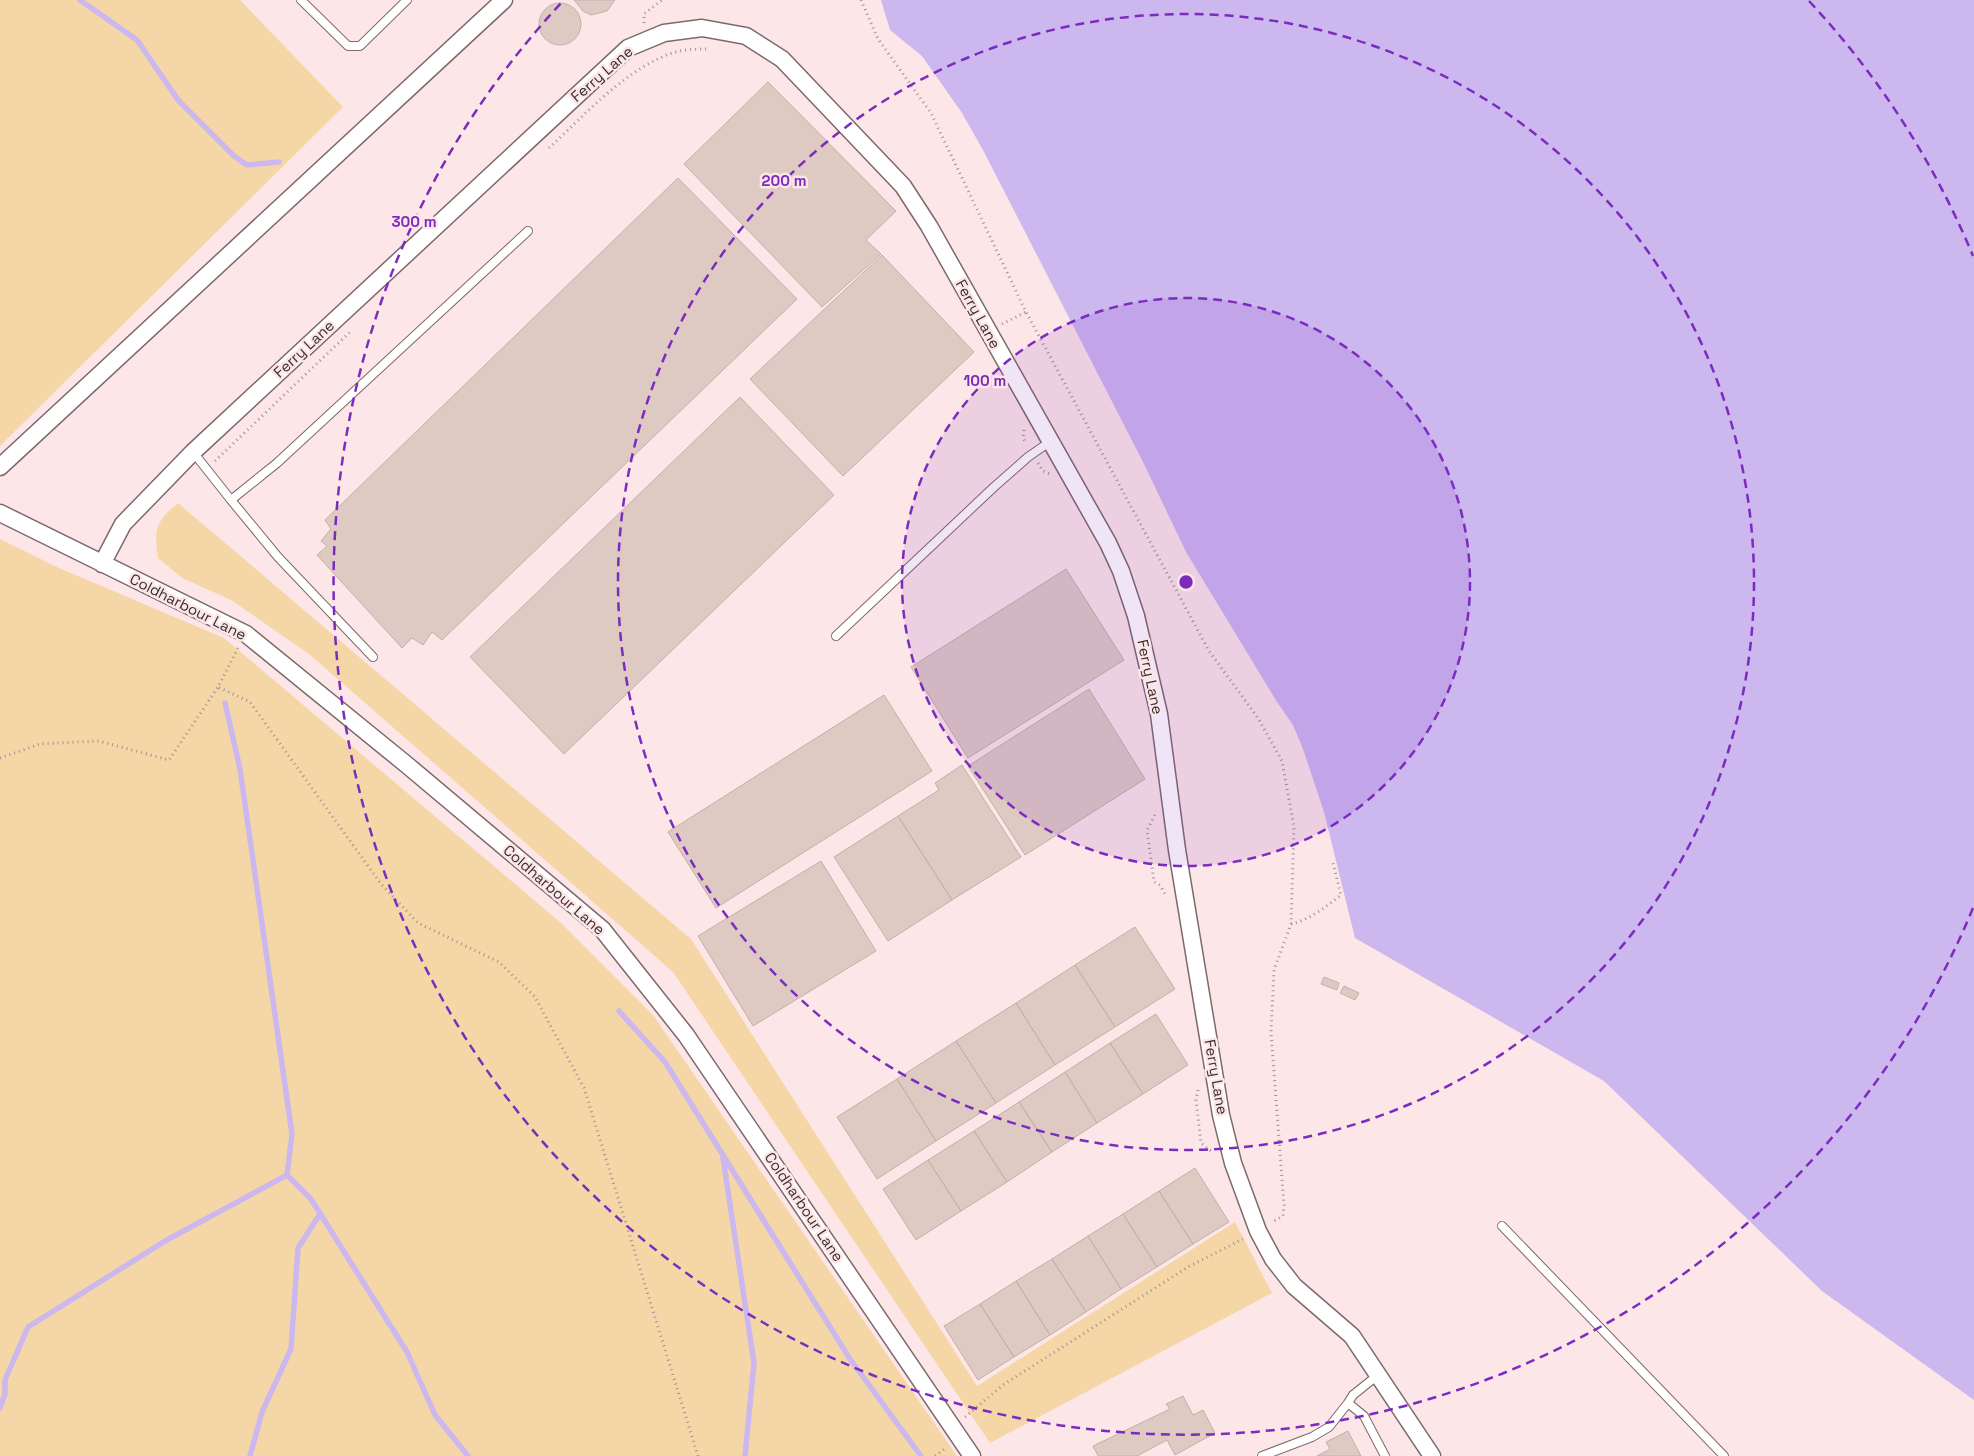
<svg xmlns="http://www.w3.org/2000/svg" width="1974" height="1456" viewBox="0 0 1974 1456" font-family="'Space Grotesk',sans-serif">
  <rect width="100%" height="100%" fill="#fde6e8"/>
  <path fill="#f5d7a7" d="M0,0H240L343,107L0,446Z
    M178,503L691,939L977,1386L1235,1222L1272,1293L990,1443L673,972L309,654L231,600L182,578L158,558C154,529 155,522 178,503Z
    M0,539L59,568L224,638L560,922L653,1015L957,1456H0Z"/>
  <path fill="#ccb7ee" d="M881,0H1974V1400L1822,1291L1604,1081L1355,938L1324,812L1303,749L1293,725L1277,702L1186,552L1144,464L983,150L962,113L922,56L890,30Z"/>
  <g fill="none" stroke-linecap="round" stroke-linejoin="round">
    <path stroke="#ccb7ee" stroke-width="5.5" d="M80,0L137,40L178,100L234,156L247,165L279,162
      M619,1011L665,1062L850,1359L921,1456
      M723,1158L754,1363L745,1456
      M287,1175L311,1199L407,1352L435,1415L468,1456
      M0,1408L5,1394V1380L28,1327L165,1241L287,1175L292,1134L240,769L225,703
      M250,1456L262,1412L291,1349L298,1248L320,1214"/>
  </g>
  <path fill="#decac2" stroke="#c3b0a8" d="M574,0H615L607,11L591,15L583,11Z
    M539 24a21 21 0 1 1 42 0a21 21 0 1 1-42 0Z
    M768,82L896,211L866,240L881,254L822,307L684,164Z
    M678,178L797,299L442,640L432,632L423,645L412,638L402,648L317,555L327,546L321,541L331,529L325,520Z
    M882,255L974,352L843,476L750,379Z
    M740,397L834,495L564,754L470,657Z
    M1066,569L1124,660L968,758L911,667Z
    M1089,689L1145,779L1025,855L968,766Z
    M884,695L932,771L716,908L668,832Z
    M962,765L1021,857L952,900L898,816L939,790L935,783Z
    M898,816L952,900L888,941L834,857Z
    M821,861L876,951L753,1026L698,936Z
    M1135,927L1175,989L1115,1027L1075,965Z
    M1075,965L1115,1027L1055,1065L1016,1003Z
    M1324,977L1339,983L1337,990L1321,984Z
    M1344,986L1359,993L1355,1000L1340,993Z
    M1016,1003L1055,1065L996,1103L956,1041Z
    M1156,1014L1188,1065L1143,1094L1110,1043Z
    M956,1041L996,1103L936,1141L897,1079Z
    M1110,1043L1143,1094L1097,1123L1065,1072Z
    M1065,1072L1097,1123L1052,1152L1019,1102Z
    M897,1079L936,1141L877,1179L837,1117Z
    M1019,1102L1052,1152L1007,1182L974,1131Z
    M974,1131L1007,1182L961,1211L928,1160Z
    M928,1160L961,1211L916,1240L883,1189Z
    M1195,1168L1229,1222L1193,1244L1159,1191Z
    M1159,1191L1193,1244L1157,1267L1123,1214Z
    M1123,1214L1157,1267L1121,1289L1088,1236Z
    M1088,1236L1121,1289L1086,1312L1052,1259Z
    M1052,1259L1086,1312L1050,1335L1016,1281Z
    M1016,1281L1050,1335L1014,1357L980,1304Z
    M980,1304L1014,1357L978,1380L944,1326Z
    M1183,1396L1193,1415L1203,1410L1215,1433L1175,1455L1167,1440L1137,1456H1098L1093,1446L1170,1409L1166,1404Z
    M1348,1431L1361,1456H1317L1330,1449L1326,1442Z"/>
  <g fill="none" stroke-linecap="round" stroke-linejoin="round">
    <g stroke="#7c696b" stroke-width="10">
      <path id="lane" d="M301,0L348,46H360L407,0
        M193,452L231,500L277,463L528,231
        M231,500L278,557L373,657
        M836,636L994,487L1028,457L1051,441
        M1502,1226L1724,1456
        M1378,1375L1353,1395L1348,1403L1364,1416L1385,1456
        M1262,1456L1312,1437L1329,1427L1348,1403"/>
    </g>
    <g stroke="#7c696b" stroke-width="19">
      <path id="street" d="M0,467L504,0
        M0,513L246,634L407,765L602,929L686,1035L972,1456
        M102,564L123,524L193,452L628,48L664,33L702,28L746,36L782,59L903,186L929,226L1108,543L1121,571L1136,616L1159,714L1177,850L1221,1115L1233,1163L1258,1231L1273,1259L1294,1286L1352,1336L1432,1456"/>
    </g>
    <path stroke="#a19193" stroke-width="3" stroke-dasharray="1 4" stroke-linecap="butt" d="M861,0L878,39L931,113L1026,312L1209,651L1258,718L1282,761L1294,827L1291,924L1274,970L1271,1032L1284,1205L1283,1216L1272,1222
      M644,23V14L662,0
      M549,148C586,114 626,68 675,52C686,49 698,49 709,49
      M1002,324L1026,312
      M1024,430L1023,438L1026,443
      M215,461L350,332
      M1038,463L1043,471L1050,474
      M238,648L218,687L250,702L381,884L418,923L499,962L535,997L584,1088L698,1456
      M0,758L40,744L99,741L169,760L218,687
      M1155,815L1147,830L1154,882L1160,885L1165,894
      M1291,924C1309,920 1326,907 1341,895L1333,863
      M1198,1090L1196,1100L1201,1143L1211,1151
      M965,1417L1003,1385L1188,1267L1243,1239
      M935,1456L946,1448"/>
    <use href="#lane" stroke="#fff" stroke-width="8"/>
    <use href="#street" stroke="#fff" stroke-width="16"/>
  </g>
  <circle cx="1186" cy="582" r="284" fill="#7b2cbf" fill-opacity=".12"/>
  <g fill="none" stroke="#7b2cbf" stroke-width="2.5" stroke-dasharray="9 6">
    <circle cx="1186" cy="582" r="284"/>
    <circle cx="1186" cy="582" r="568"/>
    <path d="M1973 908A852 852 0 1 1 563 1M1809 1A852 852 0 0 1 1973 256"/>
  </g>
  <g text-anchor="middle" stroke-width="5" stroke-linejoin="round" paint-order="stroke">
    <g font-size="15" fill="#372f30" stroke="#fde6e8">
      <text transform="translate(602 74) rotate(-41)" y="5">Ferry Lane</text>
      <text transform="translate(978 314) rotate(61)" y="5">Ferry Lane</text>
      <text transform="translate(304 349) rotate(-43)" y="5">Ferry Lane</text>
      <text transform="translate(188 607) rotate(27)" y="5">Coldharbour Lane</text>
      <text transform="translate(1150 677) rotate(78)" y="5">Ferry Lane</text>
      <text transform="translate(554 890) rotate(41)" y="5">Coldharbour Lane</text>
      <text transform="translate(1216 1077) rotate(80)" y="5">Ferry Lane</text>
      <text transform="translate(804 1207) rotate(56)" y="5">Coldharbour Lane</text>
    </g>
  </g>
  <circle cx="1186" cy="582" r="8" fill="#7b2cbf" stroke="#fde6e8" stroke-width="2.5"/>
  <g font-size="15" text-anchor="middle" font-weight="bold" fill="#7b2cbf" stroke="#fde6e8" stroke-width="5" stroke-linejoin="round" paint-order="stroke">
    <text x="784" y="186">200 m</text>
    <text x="414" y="227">300 m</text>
    <text x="985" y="386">100 m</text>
  </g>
</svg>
